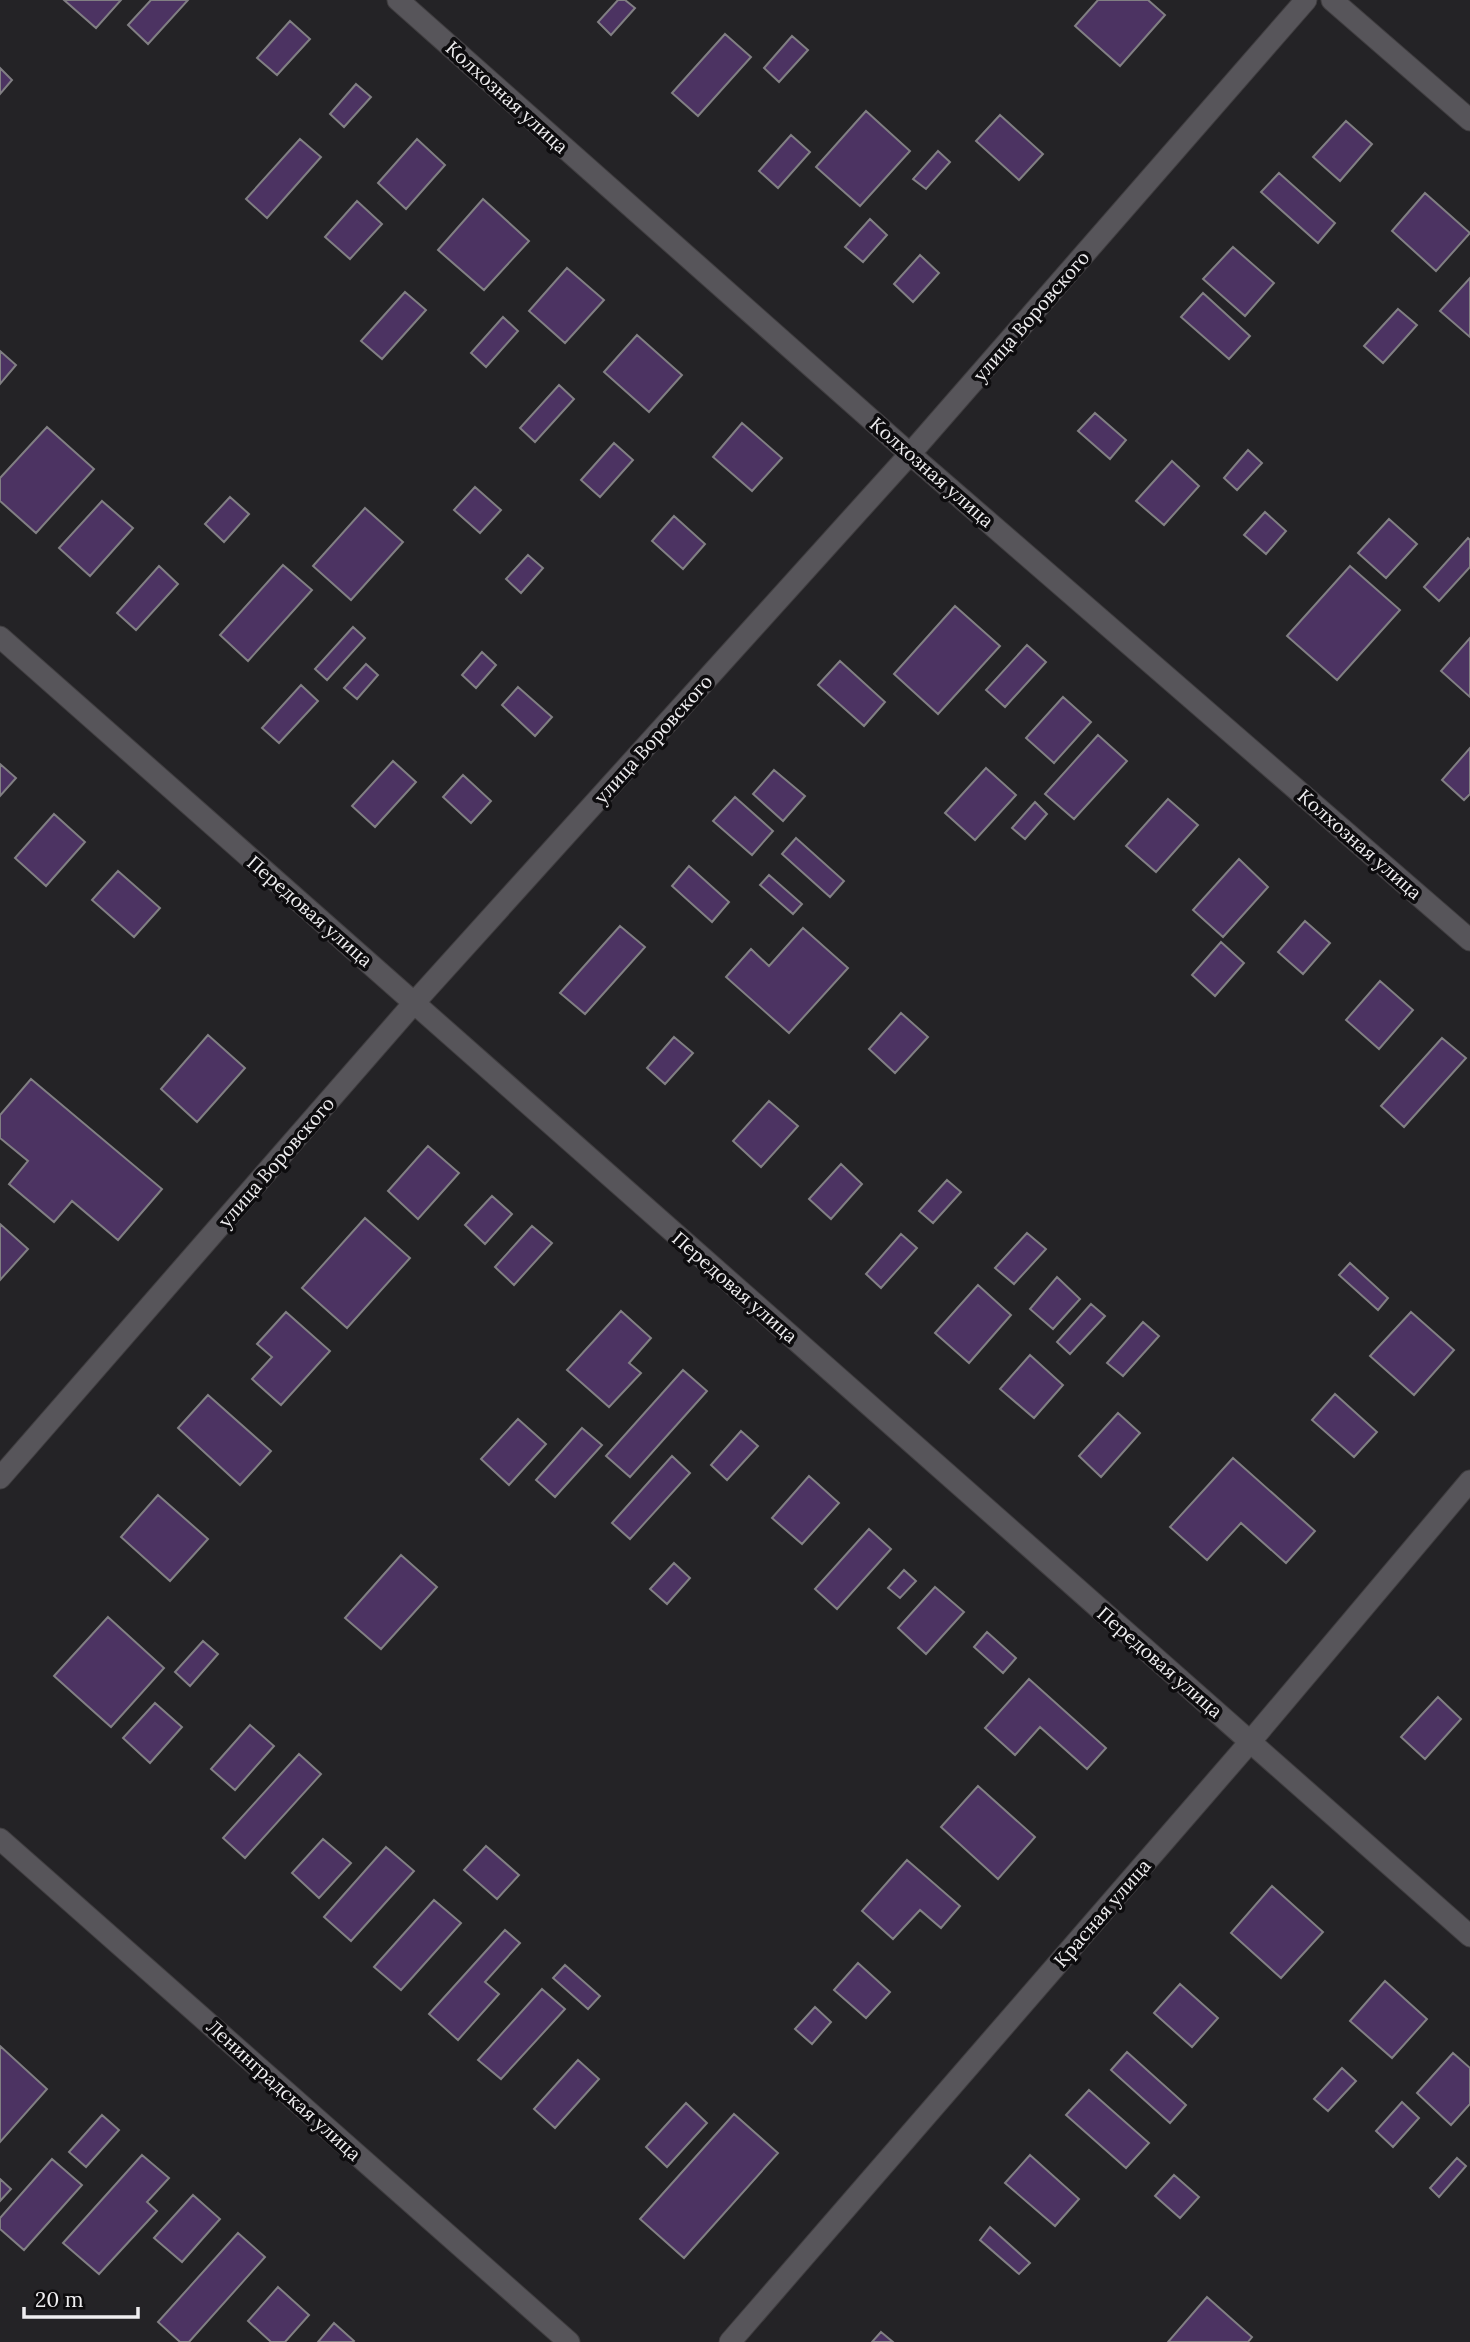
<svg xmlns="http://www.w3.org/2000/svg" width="1470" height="2342" viewBox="0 0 1470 2342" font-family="Lora,serif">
  <rect width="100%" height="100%" fill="#242326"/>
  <path fill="#4c3362" stroke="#817f83" stroke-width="2" d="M64,0H121L96,28Z
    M151,0H188L148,44L128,25Z
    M618,0H625L635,8L611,35L598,22Z
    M1098,0H1148L1165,15L1120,66L1075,26Z
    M290,21L310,39L277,75L257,58Z
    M725,34L751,57L698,116L672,93Z
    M792,36L808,50L779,82L764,68Z
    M0,68L12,80L0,94Z
    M356,84L371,97L344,127L330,114Z
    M866,111L910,151L860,206L816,167Z
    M1000,115L1043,154L1019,180L976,141Z
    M1346,121L1372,144L1340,181L1313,157Z
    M791,135L810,152L778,188L759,171Z
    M300,139L321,157L267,218L246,199Z
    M417,139L445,165L406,209L378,183Z
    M938,151L950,162L926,189L913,179Z
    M1279,173L1335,223L1318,243L1261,192Z
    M1425,193L1470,233L1436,271L1392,231Z
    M483,199L529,241L484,290L438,250Z
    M357,201L382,224L350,259L325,237Z
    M870,219L887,235L863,262L845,247Z
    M1233,247L1274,283L1245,316L1203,279Z
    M920,255L939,273L913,302L894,284Z
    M567,268L604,300L565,343L529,311Z
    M1470,278V337L1440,311Z
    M405,292L426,310L382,359L361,341Z
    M1203,293L1250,336L1229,359L1181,317Z
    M1398,309L1417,325L1383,363L1364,346Z
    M503,317L518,331L486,367L471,353Z
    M637,335L682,375L649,412L604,372Z
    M0,351L16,365L0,384Z
    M559,385L574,399L535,442L520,428Z
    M1095,413L1126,440L1110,459L1078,431Z
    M742,423L782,458L752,491L713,457Z
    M47,427L94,469L36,533L0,501V478Z
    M614,443L633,460L600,497L581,480Z
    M1248,450L1262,463L1237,490L1224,478Z
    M1172,461L1199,486L1164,525L1136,501Z
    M475,487L501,510L480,533L454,510Z
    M230,497L249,514L224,542L205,524Z
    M102,501L133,528L90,576L59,548Z
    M365,508L403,542L351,600L313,566Z
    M1265,512L1286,531L1266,554L1244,535Z
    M674,516L705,544L683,569L652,541Z
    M1389,519L1417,544L1386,578L1358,553Z
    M1468,538L1470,540V567L1439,601L1424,587Z
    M528,555L543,568L521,593L506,579Z
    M283,565L312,590L248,661L220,635Z
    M159,566L178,584L136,630L117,613Z
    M1350,566L1400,610L1337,680L1287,636Z
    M955,606L1000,646L938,714L894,674Z
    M353,627L365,638L327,680L315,669Z
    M1470,638V697L1441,671Z
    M1027,645L1046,662L1005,707L986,690Z
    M482,652L496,665L476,688L462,675Z
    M840,661L885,702L864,726L818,685Z
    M366,664L378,675L357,699L344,688Z
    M301,685L318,701L279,743L262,728Z
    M518,687L552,717L535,736L502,705Z
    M1063,697L1091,722L1054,763L1026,738Z
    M1098,735L1127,761L1074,819L1045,794Z
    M1470,748V794L1464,800L1442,780Z
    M393,761L416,782L375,827L352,806Z
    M0,764L16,778L0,796Z
    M986,768L1016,795L975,840L945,813Z
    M774,770L805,796L783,821L753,794Z
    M463,775L491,801L471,823L443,797Z
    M735,797L773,831L752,855L713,821Z
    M1168,799L1198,825L1156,872L1126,846Z
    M1035,802L1047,814L1025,839L1012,828Z
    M54,814L85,842L46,886L15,858Z
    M796,838L844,881L830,897L782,854Z
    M1239,859L1268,887L1223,937L1193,910Z
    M689,866L729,902L712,922L672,886Z
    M118,871L160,908L134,937L92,900Z
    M769,875L802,904L793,914L760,885Z
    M1305,921L1330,943L1303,974L1278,952Z
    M620,926L645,947L585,1014L560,993Z
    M803,928L848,968L789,1033L726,977L751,949L769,966Z
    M1221,942L1244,963L1215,996L1192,975Z
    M1380,981L1413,1010L1379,1049L1346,1020Z
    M901,1013L928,1037L895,1073L869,1049Z
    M208,1035L245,1068L197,1122L161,1089Z
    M674,1037L693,1053L665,1084L647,1068Z
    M1442,1038L1466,1058L1404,1127L1381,1106Z
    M31,1079L162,1189L118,1240L72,1201L54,1222L9,1184L28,1161L0,1138V1115Z
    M769,1101L798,1126L761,1167L733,1141Z
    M428,1146L459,1173L418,1219L388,1191Z
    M841,1164L862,1184L831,1219L809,1199Z
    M947,1180L961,1192L933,1223L919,1211Z
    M492,1196L512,1214L485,1244L465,1225Z
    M365,1218L410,1258L347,1328L302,1288Z
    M0,1224L28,1249L0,1280Z
    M532,1226L552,1243L514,1285L495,1267Z
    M1027,1233L1046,1249L1014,1284L995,1268Z
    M901,1234L917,1248L881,1288L866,1274Z
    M1350,1263L1388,1298L1378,1310L1339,1275Z
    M1057,1277L1080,1299L1053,1329L1030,1309Z
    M978,1285L1011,1315L969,1363L935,1333Z
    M1091,1304L1105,1316L1070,1354L1057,1342Z
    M621,1311L651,1338L629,1363L641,1373L609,1407L567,1370Z
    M286,1312L330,1351L281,1405L252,1379L272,1357L257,1344Z
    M1411,1312L1454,1350L1414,1395L1370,1356Z
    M1143,1322L1159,1336L1123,1376L1107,1363Z
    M1030,1355L1063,1385L1034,1418L1000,1389Z
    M683,1370L707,1391L630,1477L606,1456Z
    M1335,1394L1377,1432L1354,1457L1312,1420Z
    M208,1395L271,1451L240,1485L178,1428Z
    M1118,1413L1140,1433L1101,1477L1079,1456Z
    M518,1419L546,1444L509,1485L481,1459Z
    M582,1428L602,1445L555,1497L536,1480Z
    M741,1431L758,1446L727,1480L711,1465Z
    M672,1456L690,1473L630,1539L612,1523Z
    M1233,1458L1315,1531L1286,1563L1241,1523L1207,1560L1170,1527Z
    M809,1476L839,1503L802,1544L772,1518Z
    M158,1495L208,1539L170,1581L121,1537Z
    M869,1529L891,1549L837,1609L815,1589Z
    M401,1555L437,1587L381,1649L345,1618Z
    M674,1563L690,1578L667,1604L650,1589Z
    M904,1570L916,1581L900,1598L888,1588Z
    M935,1587L964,1612L926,1654L898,1628Z
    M108,1617L164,1668L111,1727L54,1676Z
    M987,1632L1016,1658L1003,1673L974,1647Z
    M203,1641L218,1654L190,1686L175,1672Z
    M1029,1679L1106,1748L1087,1769L1040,1727L1015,1755L985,1728Z
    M1438,1697L1461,1719L1425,1759L1401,1737Z
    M155,1703L182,1727L150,1763L123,1738Z
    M250,1725L274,1746L235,1790L211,1769Z
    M299,1754L321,1774L245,1858L223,1838Z
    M978,1786L1035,1837L998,1879L941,1827Z
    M323,1839L351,1863L319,1898L292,1873Z
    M486,1846L519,1875L497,1899L464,1870Z
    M386,1847L414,1871L351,1941L324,1917Z
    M907,1860L960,1906L941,1928L920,1910L893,1939L862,1911Z
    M1272,1886L1323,1932L1281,1978L1231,1933Z
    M434,1900L461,1923L401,1990L374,1967Z
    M505,1930L520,1943L485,1982L499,1994L458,2040L429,2014Z
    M858,1963L890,1992L866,2018L834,1990Z
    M565,1965L600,1996L588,2009L553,1978Z
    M1385,1981L1427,2019L1392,2058L1350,2021Z
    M1180,1984L1218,2018L1192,2047L1154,2013Z
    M542,1989L565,2009L501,2079L478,2060Z
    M815,2007L831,2022L812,2044L795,2029Z
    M0,2046L47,2089L0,2142Z
    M1127,2052L1186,2105L1170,2123L1111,2070Z
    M1453,2053L1470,2068V2104L1451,2125L1417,2093Z
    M578,2060L599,2079L555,2128L534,2109Z
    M1342,2068L1356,2081L1328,2111L1314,2099Z
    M1089,2090L1149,2143L1126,2168L1066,2115Z
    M1402,2102L1419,2118L1393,2147L1376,2131Z
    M686,2103L707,2123L667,2167L646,2147Z
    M734,2114L778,2153L684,2258L640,2219Z
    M102,2115L119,2130L86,2167L69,2152Z
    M142,2155L169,2178L147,2202L157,2211L99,2274L63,2243Z
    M1030,2155L1079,2199L1055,2226L1005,2183Z
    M1457,2158L1466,2166L1439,2197L1430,2188Z
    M52,2159L82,2185L24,2250L0,2229V2218Z
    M1174,2175L1199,2197L1180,2218L1155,2196Z
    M0,2179L11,2189L0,2201Z
    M193,2195L220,2219L182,2262L154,2238Z
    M990,2227L1030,2263L1019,2274L980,2240Z
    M238,2233L265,2257L189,2342H180L158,2322Z
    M278,2287L309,2315L285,2342H271L248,2321Z
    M1207,2297L1252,2337L1248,2342H1168Z
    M334,2323L354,2341L353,2342H318Z
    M881,2332L893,2342H872Z"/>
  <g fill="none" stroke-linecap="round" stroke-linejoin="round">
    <g stroke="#403e40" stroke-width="23">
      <path id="minor" d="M398,0L910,454L1470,940
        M1332,0L1470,120
        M0,637L1470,1936
        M0,1478L414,1003L910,454L1306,0
        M0,1839L569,2342
        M730,2342L1250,1742L1470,1481"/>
    </g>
    <use href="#minor" stroke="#57555a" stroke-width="21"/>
  </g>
  <g text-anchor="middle" stroke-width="7" stroke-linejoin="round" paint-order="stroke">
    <g font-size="19" fill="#efeef0" stroke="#0d0c0e">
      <text transform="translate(507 97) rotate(42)" y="7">Колхозная улица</text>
      <text transform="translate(1031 316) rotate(-49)" y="7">улица Воровского</text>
      <text transform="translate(932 472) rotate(41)" y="7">Колхозная улица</text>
      <text transform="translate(653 739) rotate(-48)" y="7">улица Воровского</text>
      <text transform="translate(1360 844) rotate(41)" y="7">Колхозная улица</text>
      <text transform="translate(310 911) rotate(41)" y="7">Передовая улица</text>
      <text transform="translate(276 1162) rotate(-49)" y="7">улица Воровского</text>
      <text transform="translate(735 1287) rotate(41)" y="7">Передовая улица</text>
      <text transform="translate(1160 1662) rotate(41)" y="7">Передовая улица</text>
      <text transform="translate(1102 1913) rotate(-49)" y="7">Красная улица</text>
      <text transform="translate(284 2090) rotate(42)" y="7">Ленинградская улица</text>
    </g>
  </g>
  <path d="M24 2307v10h114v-10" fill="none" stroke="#efeef0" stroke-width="3.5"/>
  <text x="35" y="2307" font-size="21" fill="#efeef0" stroke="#0d0c0e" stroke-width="5" paint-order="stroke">20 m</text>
</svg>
